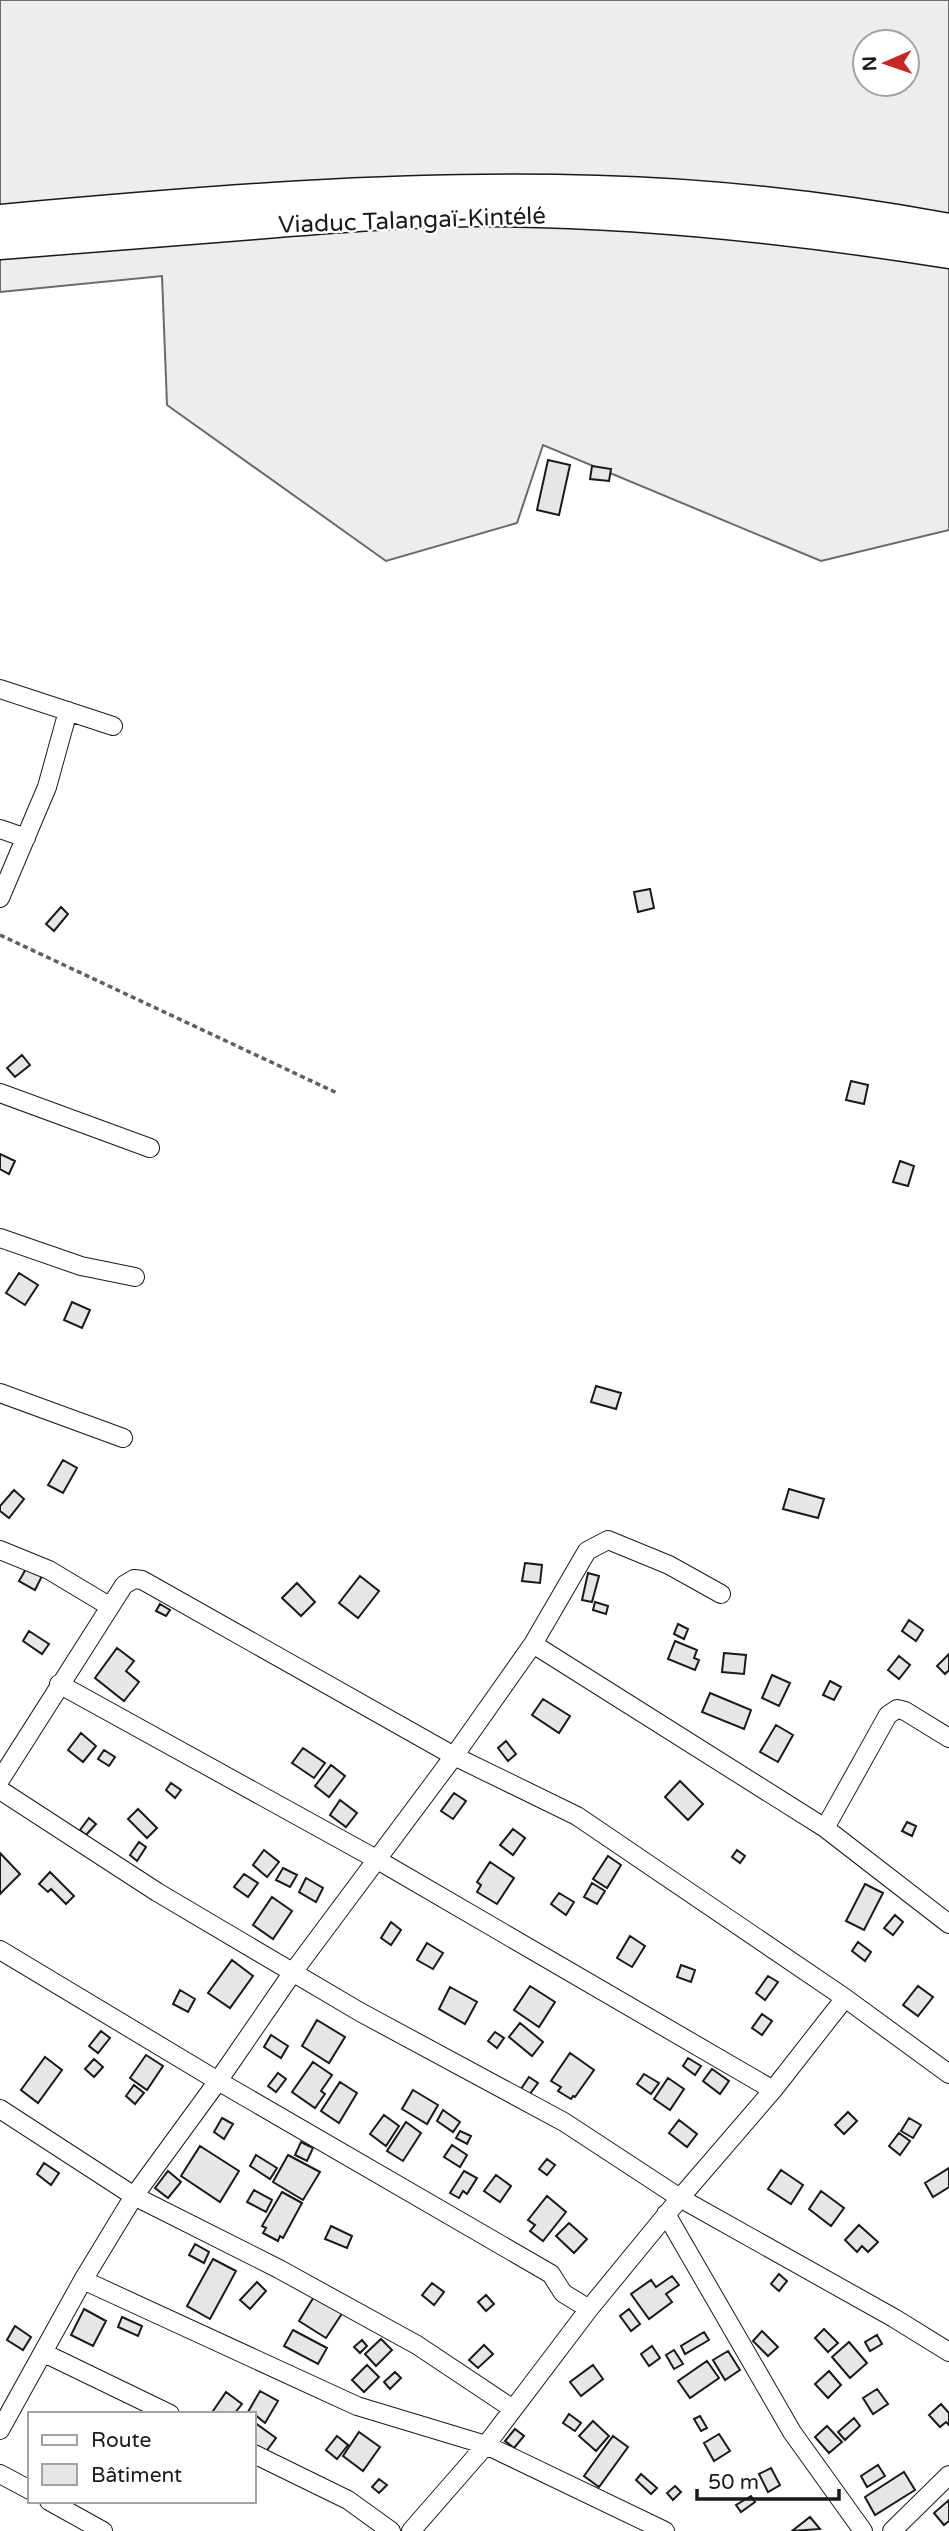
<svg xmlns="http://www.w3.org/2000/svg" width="949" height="2531" viewBox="0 0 949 2531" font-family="'Varela Round',sans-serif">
  <rect width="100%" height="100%" fill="#fff"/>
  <path fill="#ededed" stroke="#6a6a6a" stroke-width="2" fill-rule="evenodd" d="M0,0H949V530L821,561L543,445L517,523L386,561L167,405L162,276L0,292ZM865,42H907V84H865Z"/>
  <path fill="#e6e6e6" stroke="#1a1a1a" stroke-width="2" d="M548,460L570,465L559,515L537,510Z
    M592,466L611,469L609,481L590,479Z
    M650,889L654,908L638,912L634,892Z
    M61,907L68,914L54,931L46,924Z
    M22,1055L30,1065L15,1077L7,1068Z
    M851,1081L868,1085L864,1104L846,1100Z
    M0,1154L15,1161L9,1174L0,1169Z
    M900,1161L914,1166L908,1186L893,1182Z
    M19,1273L38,1285L25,1305L6,1293Z
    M72,1302L90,1310L82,1328L64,1320Z
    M596,1386L621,1393L616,1409L591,1402Z
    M63,1460L77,1468L63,1493L48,1485Z
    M789,1489L824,1499L818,1518L783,1509Z
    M14,1490L24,1499L9,1518L0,1511V1506Z
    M525,1563L542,1565L540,1583L522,1581Z
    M27,1567L42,1576L35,1590L19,1581Z
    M588,1573L599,1576L592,1602L582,1600Z
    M360,1576L379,1591L358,1618L339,1603Z
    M297,1583L315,1602L301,1616L282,1598Z
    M595,1602L608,1606L606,1614L593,1610Z
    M160,1604L170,1610L166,1616L156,1611Z
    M909,1620L923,1630L916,1641L902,1631Z
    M678,1624L688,1629L684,1639L674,1634Z
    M29,1631L49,1644L42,1654L23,1641Z
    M675,1641L697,1650L694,1658L699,1660L695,1670L668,1659Z
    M117,1648L134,1661L126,1671L139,1682L124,1701L95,1678Z
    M724,1653L746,1655L744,1674L722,1672Z
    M949,1654V1670L945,1674L937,1666Z
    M899,1656L910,1665L899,1679L888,1670Z
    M772,1675L790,1683L779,1706L762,1698Z
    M830,1681L841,1687L834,1700L823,1695Z
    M710,1693L751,1710L744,1729L702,1712Z
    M543,1699L570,1716L559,1733L532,1715Z
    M776,1725L793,1735L778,1762L760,1752Z
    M81,1733L96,1746L83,1762L68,1750Z
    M506,1741L516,1754L508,1761L498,1748Z
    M303,1748L325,1763L314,1778L292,1763Z
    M104,1750L115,1757L109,1766L98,1759Z
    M331,1765L345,1776L329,1797L315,1786Z
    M680,1781L703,1804L688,1820L665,1797Z
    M171,1783L181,1790L175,1798L166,1790Z
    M454,1793L466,1801L453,1819L441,1811Z
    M340,1800L357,1813L346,1827L330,1815Z
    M138,1809L157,1828L147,1838L128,1819Z
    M89,1818L96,1824L86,1835L80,1830Z
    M907,1822L916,1826L912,1836L902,1831Z
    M513,1829L525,1838L513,1855L500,1845Z
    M139,1842L146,1847L137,1861L130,1855Z
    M264,1850L279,1862L267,1877L253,1865Z
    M737,1850L745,1856L740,1863L732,1857Z
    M0,1853L20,1874L0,1894Z
    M608,1856L621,1865L607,1888L593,1879Z
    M490,1862L514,1878L497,1904L477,1892L481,1885L477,1882Z
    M283,1868L297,1875L290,1887L276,1880Z
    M50,1872L74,1896L66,1904L51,1889L48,1892L39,1884Z
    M244,1874L258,1883L248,1897L234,1887Z
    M306,1878L323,1888L316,1902L299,1892Z
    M592,1883L605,1891L597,1904L584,1897Z
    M865,1884L883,1893L864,1930L846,1921Z
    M559,1893L574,1902L566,1915L551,1904Z
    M272,1897L292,1911L273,1939L253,1925Z
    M895,1915L903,1922L893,1935L884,1928Z
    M391,1922L401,1930L391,1945L381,1938Z
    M630,1936L645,1946L632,1967L617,1958Z
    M858,1942L871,1952L865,1961L852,1951Z
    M427,1943L443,1953L433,1969L417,1960Z
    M232,1960L253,1976L230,2008L208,1993Z
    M681,1965L695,1970L691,1982L677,1977Z
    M768,1976L778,1982L765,2000L756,1993Z
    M530,1986L555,2002L539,2027L514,2010Z
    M918,1986L933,1997L918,2016L903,2005Z
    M450,1987L477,2002L465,2024L439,2009Z
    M180,1990L195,1999L188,2012L173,2004Z
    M762,2014L772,2021L762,2035L752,2028Z
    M317,2020L345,2037L329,2063L302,2046Z
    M520,2023L543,2042L532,2056L509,2037Z
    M101,2031L110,2038L98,2053L89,2046Z
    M495,2032L504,2038L497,2048L488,2041Z
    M271,2035L288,2046L281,2058L264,2047Z
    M570,2053L594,2070L575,2097L573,2096L571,2099L558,2091L561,2087L551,2081Z
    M146,2055L163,2066L147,2090L130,2078Z
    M45,2057L62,2070L38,2103L21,2090Z
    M688,2058L701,2066L695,2075L683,2066Z
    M94,2059L103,2067L94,2077L85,2069Z
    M313,2062L332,2075L321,2091L325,2094L315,2108L292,2092Z
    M712,2069L729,2081L720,2094L703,2081Z
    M278,2073L286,2079L276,2092L268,2086Z
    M644,2074L659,2083L651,2094L637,2084Z
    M529,2077L538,2083L529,2095L521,2089Z
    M668,2078L684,2089L670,2110L654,2099Z
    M340,2082L357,2093L339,2123L321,2111Z
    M134,2085L144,2093L135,2104L126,2096Z
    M413,2090L438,2105L427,2124L402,2109Z
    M443,2110L460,2122L453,2132L437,2121Z
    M848,2112L857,2121L844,2134L835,2125Z
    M384,2115L399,2126L386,2146L370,2134Z
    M222,2118L233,2124L224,2139L214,2132Z
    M909,2118L921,2125L913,2138L901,2131Z
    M679,2120L697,2134L687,2147L669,2133Z
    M406,2122L421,2133L403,2161L387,2151Z
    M460,2131L471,2136L467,2144L456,2138Z
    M899,2133L910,2141L900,2155L889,2146Z
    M301,2142L313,2148L307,2161L295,2155Z
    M452,2145L467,2155L460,2167L444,2157Z
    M200,2146L239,2171L220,2202L181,2176Z
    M256,2155L277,2168L270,2179L250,2166Z
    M288,2155L320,2172L303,2200L273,2182Z
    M547,2159L555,2165L547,2175L539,2169Z
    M44,2163L59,2173L51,2185L37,2174Z
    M949,2168V2187L933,2197L925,2183Z
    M781,2170L803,2185L791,2204L768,2189Z
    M168,2171L181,2182L168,2198L155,2188Z
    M464,2171L477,2178L467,2194L463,2191L459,2198L450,2193Z
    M496,2175L511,2186L500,2202L484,2191Z
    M254,2190L272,2200L266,2212L247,2202Z
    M821,2191L844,2208L831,2226L809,2209Z
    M282,2192L302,2203L283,2238L280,2236L278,2241L263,2233L266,2228L262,2226Z
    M547,2196L566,2212L543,2241L530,2231L535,2225L528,2220Z
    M569,2223L587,2239L574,2253L556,2236Z
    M859,2225L878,2242L868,2252L862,2246L857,2252L845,2240Z
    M331,2226L352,2236L347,2248L325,2239Z
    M195,2244L209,2252L204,2263L189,2255Z
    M213,2259L236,2271L210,2319L187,2306Z
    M779,2274L787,2281L779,2291L771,2284Z
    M672,2276L679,2285L666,2294L672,2302L649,2319L631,2294L651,2280L656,2287Z
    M257,2282L266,2291L250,2309L240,2300Z
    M432,2283L444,2292L434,2305L422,2295Z
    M315,2295L343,2312L326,2338L299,2321Z
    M486,2295L494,2304L486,2311L478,2302Z
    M84,2309L106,2321L93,2346L71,2335Z
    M629,2309L640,2324L631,2331L620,2316Z
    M122,2317L142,2326L138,2336L118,2327Z
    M15,2326L31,2337L23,2350L7,2340Z
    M824,2329L838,2343L828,2352L815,2338Z
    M293,2330L327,2348L318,2364L284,2346Z
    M762,2331L778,2347L768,2356L753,2341Z
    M704,2332L709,2340L685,2354L681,2346Z
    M877,2335L882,2344L870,2351L865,2342Z
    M381,2339L392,2350L376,2366L365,2354Z
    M362,2340L367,2346L360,2353L354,2347Z
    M849,2342L867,2363L850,2378L832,2357Z
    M484,2345L493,2354L478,2368L469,2360Z
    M652,2346L660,2358L649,2366L641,2354Z
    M674,2350L683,2364L674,2369L666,2355Z
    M728,2351L740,2370L725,2380L713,2360Z
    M707,2361L719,2378L690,2398L678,2381Z
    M367,2365L379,2377L364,2392L352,2380Z
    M593,2365L603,2379L581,2396L570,2382Z
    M829,2371L841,2385L828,2398L815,2384Z
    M395,2372L401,2378L390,2389L384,2382Z
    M877,2389L888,2404L873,2414L863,2398Z
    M260,2391L278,2401L265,2423L254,2414L248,2412Z
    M226,2392L242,2404L234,2414H211Z
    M941,2404L949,2413V2425L946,2422L940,2427L929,2415Z
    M569,2414L581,2423L575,2431L563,2423Z
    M700,2416L707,2428L701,2431L694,2419Z
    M854,2418L860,2426L845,2440L838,2432Z
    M593,2421L609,2436L596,2451L579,2436Z
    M254,2422L276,2438L262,2457L254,2451Z
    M827,2426L842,2442L829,2453L815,2437Z
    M515,2429L524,2436L514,2448L505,2441Z
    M359,2432L380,2447L363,2471L343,2456Z
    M719,2434L730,2451L714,2461L704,2443Z
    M337,2436L348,2445L337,2459L326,2450Z
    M613,2436L628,2447L599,2487L584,2476Z
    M878,2465L885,2476L867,2487L861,2476Z
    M771,2468L780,2485L768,2492L759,2474Z
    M904,2472L915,2490L875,2515L865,2497Z
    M641,2474L657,2488L651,2494L636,2480Z
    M379,2479L387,2485L379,2493L372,2487Z
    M675,2486L681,2492L673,2500L667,2493Z
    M751,2496L755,2502L741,2512L736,2505Z
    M949,2500V2521L944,2525L934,2513Z
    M810,2517L820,2529L792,2531Z"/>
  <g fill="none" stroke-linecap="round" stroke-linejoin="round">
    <g stroke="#1a1a1a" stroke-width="20">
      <path id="minor" d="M0,689L113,726
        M0,829L26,838
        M0,898L47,787L68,711
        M0,1093L150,1148
        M0,1238L81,1266L135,1277
        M0,1393L123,1438
        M0,1550L49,1570L109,1606
        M533,1644L825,1828L949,1924
        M59,1684L376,1859L773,2090
        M0,1780L124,1585L134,1579L142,1580L454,1756L577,1816L845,1998L949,2074
        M0,1790L157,1892L360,2012L564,2122L680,2198L894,2318L949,2352
        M825,1828L888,1715L897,1709L905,1711L949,1738
        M0,1950L218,2081L551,2274L563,2293L589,2309
        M0,2109L134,2196L279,2269L417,2345L513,2409
        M666,2214L792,2432L863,2531
        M83,2280L357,2406L486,2445L665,2531
        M44,2353L170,2414
        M0,2430L83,2280L134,2196L218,2081L293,1972L454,1756L533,1644L587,1551L608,1540L669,1565L721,1594
        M254,2454L348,2500L391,2531
        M0,2474L30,2490
        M49,2501L103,2531
        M411,2531L486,2445L589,2309L680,2198L773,2090L845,1998
        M892,2531L949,2475"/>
    </g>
    <g stroke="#1a1a1a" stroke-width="31">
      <path id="trunk" d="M0,219C199,201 397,184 597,190C713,193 835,207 949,228
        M0,245C84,238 169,232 253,225C327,219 401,213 475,212C633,212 793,229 949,254"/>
    </g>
    <path stroke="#5f5f5f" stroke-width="3.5" stroke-dasharray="5 3.5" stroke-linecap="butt" d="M0,935L337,1093"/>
    <use href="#minor" stroke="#fff" stroke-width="18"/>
    <use href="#trunk" stroke="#fff" stroke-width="28"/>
  </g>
  <g text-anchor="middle" stroke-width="5" stroke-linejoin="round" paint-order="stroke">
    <g font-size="24" fill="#1a1a1a" stroke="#fff">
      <text transform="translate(412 220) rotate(-2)" y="8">Viaduc Talangaï-Kintélé</text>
    </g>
  </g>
  <rect x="28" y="2412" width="228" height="91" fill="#ffffff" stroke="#a3a3a3" stroke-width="2"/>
  <rect x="42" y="2435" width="35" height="10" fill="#ffffff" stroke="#a3a3a3" stroke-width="2"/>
  <text x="91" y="2447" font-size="21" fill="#1a1a1a">Route</text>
  <rect x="42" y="2464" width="35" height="21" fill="#e6e6e6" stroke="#a3a3a3" stroke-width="2"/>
  <text x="91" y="2482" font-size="21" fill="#1a1a1a">Bâtiment</text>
  <g transform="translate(886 63) rotate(268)"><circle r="33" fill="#ffffff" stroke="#a3a3a3" stroke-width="2"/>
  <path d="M0-5L12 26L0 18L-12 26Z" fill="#c62828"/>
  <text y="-10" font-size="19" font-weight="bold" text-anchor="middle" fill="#1a1a1a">N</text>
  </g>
  <path d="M697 2489v10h142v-10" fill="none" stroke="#1a1a1a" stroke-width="3.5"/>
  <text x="708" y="2489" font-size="21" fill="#1a1a1a" stroke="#ffffff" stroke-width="5" paint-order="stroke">50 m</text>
</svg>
